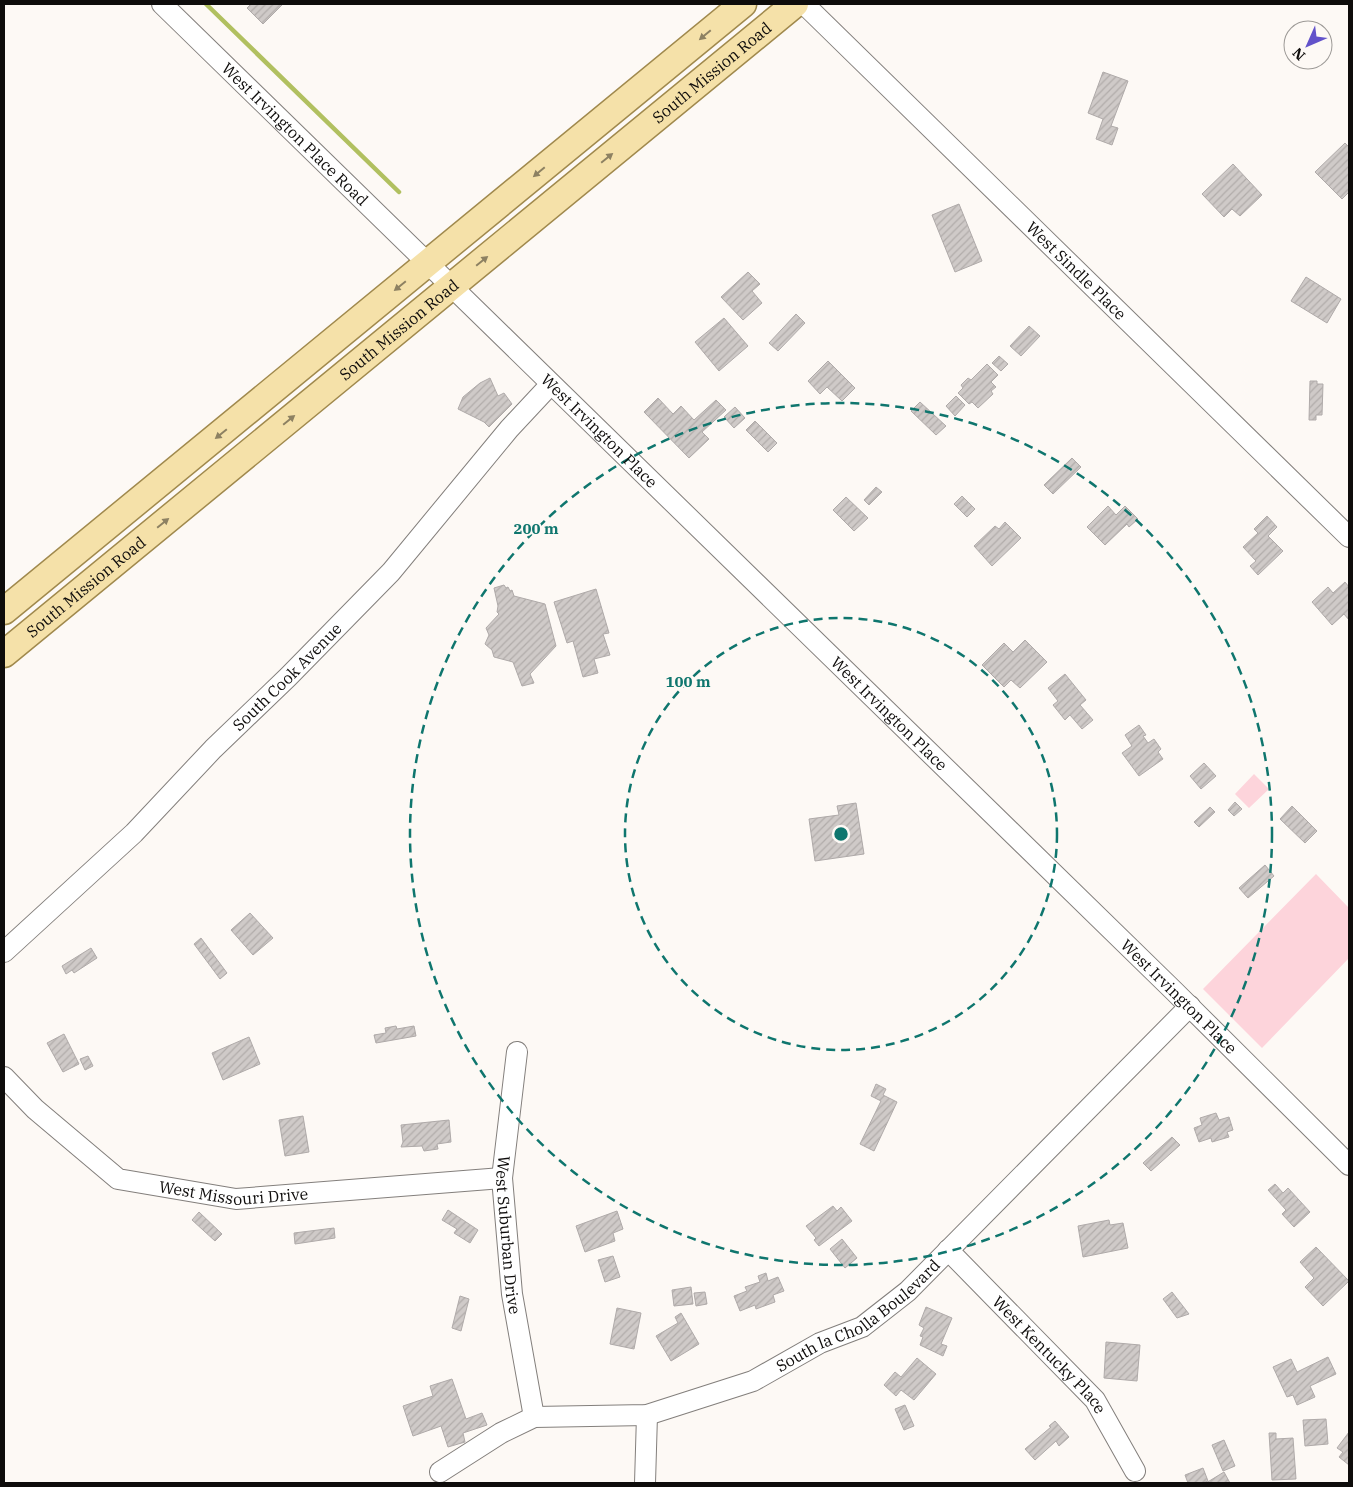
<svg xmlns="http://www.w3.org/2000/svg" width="1353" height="1487" viewBox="0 0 1353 1487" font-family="'IBM Plex Serif',serif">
  <defs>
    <pattern id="building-hatch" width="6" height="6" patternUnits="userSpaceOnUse" patternTransform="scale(1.25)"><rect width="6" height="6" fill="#cfcac8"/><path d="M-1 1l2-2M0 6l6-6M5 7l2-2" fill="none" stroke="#b1acaa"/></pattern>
  </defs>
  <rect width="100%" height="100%" fill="#fdf9f5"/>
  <path fill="#fdd4db" d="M1254,774L1269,789L1249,808L1235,794Z
    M1316,874L1349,908V958L1262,1048L1203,989Z"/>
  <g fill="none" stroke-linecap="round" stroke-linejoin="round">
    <path stroke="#b1c060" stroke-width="4.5" d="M206,4L399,192"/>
  </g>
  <path fill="url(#building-hatch)" stroke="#afaaa9" d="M251,4H283L263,24L247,8Z
    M1103,72L1128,81L1111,126L1118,128L1112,145L1096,139L1103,119L1088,113Z
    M1345,143L1349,147V192L1342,199L1315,172Z
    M1233,164L1262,195L1240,216L1232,209L1224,217L1202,194Z
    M959,204L982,261L955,272L932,215Z
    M748,272L760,284L752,291L762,303L743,320L721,297Z
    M1306,277L1341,299L1327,323L1291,301Z
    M796,314L805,323L778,351L769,343Z
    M724,318L748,346L719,371L695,342Z
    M1029,326L1040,336L1021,356L1010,346Z
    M999,356L1008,364L1001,371L992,363Z
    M828,361L855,388L842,401L827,387L820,394L808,381Z
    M987,364L998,375L991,382L996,387L991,391L993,394L978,408L972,402L969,404L958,393L963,388L961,385L968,378L971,380Z
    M490,378L498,396L504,393L512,404L489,427L484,422L458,409L463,397L480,383Z
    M1310,381H1317V384H1323L1322,415H1316V420H1309Z
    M956,396L965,405L955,416L946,406Z
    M658,398L673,414L681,406L694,420L716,400L726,410L702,432L709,439L689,458L644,412Z
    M920,402L946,426L936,435L911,411Z
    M735,407L745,418L734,428L724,417Z
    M755,421L777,443L768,452L746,430Z
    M1072,458L1081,467L1053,494L1044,485Z
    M876,487L882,492L869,505L864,500Z
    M962,496L975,509L967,517L954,504Z
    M846,497L868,518L854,531L833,510Z
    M1108,506L1116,515L1125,506L1138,519L1129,527L1127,524L1105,545L1087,527Z
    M1267,516L1277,527L1268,536L1283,551L1258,575L1250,566L1256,561L1243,547L1258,533L1254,529Z
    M1005,522L1021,538L992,566L974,546L995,526L999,529Z
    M1345,582L1349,587V620L1344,614L1332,625L1312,602L1328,587L1333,593Z
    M504,585L506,588L508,587L510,591L512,590L514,596L545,604L556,646L530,674L534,683L522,686L513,662L494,657L492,650L485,644L489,635L486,628L499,614L497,612L498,606L494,588Z
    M596,589L609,633L603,634L610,655L594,659L598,673L583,677L573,641L567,643L554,602Z
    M1025,640L1047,662L1020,688L1011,680L1004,687L982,665L1004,643L1013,652Z
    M1065,674L1086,700L1080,705L1093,720L1082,729L1070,715L1065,720L1053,705L1058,701L1048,688Z
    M1139,725L1146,735L1143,736L1148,743L1154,739L1161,749L1158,752L1163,759L1139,776L1122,753L1132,746L1125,735Z
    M1204,763L1216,776L1201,789L1190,776Z
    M1235,802L1242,809L1234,816L1228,810Z
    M856,803L864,854L815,861L809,819L839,815L837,806Z
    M1292,806L1317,831L1305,843L1280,819Z
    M1210,807L1215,812L1199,827L1194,822Z
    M1265,865L1274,876L1248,898L1239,888Z
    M250,913L273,938L253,955L231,930Z
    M201,938L227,973L220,979L194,944Z
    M91,948L97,958L74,973L72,970L66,974L62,966Z
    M396,1026L397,1029L414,1026L416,1036L376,1043L374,1035L386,1033L385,1028Z
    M64,1034L79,1064L63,1072L47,1043Z
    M249,1037L260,1064L223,1080L212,1053Z
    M88,1056L93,1066L85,1070L80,1059Z
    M876,1084L886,1089L883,1095L897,1102L874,1151L860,1144L881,1101L871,1096Z
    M1216,1113L1219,1120L1229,1117L1233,1130L1227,1132L1229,1137L1212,1142L1211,1138L1199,1142L1194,1128L1202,1125L1200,1118Z
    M303,1116L309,1152L285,1156L279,1120Z
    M449,1120L451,1142L437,1144L438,1149L424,1151L422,1146L401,1147L403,1142L401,1125Z
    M1172,1137L1180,1145L1151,1171L1143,1163Z
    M1275,1184L1283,1193L1288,1188L1310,1212L1294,1227L1282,1214L1286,1210L1268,1190Z
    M833,1206L837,1211L841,1207L852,1221L819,1246L814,1240L816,1238L806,1226Z
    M448,1210L478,1230L470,1243L454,1233L457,1229L442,1220Z
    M617,1211L623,1229L613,1233L615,1241L585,1252L576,1226Z
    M199,1212L222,1234L215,1241L192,1220Z
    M1109,1220L1110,1225L1123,1223L1128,1248L1083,1257L1078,1226Z
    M334,1228L335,1238L295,1244L294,1233Z
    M842,1239L857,1258L845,1268L830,1249Z
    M1316,1247L1349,1281L1323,1306L1305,1287L1314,1278L1300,1262Z
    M613,1256L620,1277L605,1282L598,1260Z
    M766,1273L768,1281L778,1277L784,1291L773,1295L775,1302L756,1309L755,1305L740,1311L734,1296L747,1291L745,1287L760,1282L758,1276Z
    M691,1287L693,1304L674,1306L672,1290Z
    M705,1292L707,1304L696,1306L694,1293Z
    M1172,1292L1189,1314L1177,1318L1163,1299Z
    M460,1296L469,1299L461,1331L452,1328Z
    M926,1307L952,1318L941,1344L947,1346L943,1356L920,1345L923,1337L920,1336L924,1328L919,1325Z
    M617,1308L641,1313L634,1349L610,1344Z
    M681,1313L699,1344L671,1361L656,1336L678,1323L675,1317Z
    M1106,1342L1140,1345L1137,1381L1104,1378Z
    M1328,1357L1336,1374L1310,1386L1315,1397L1297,1405L1293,1395L1287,1397L1273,1367L1291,1359L1297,1372Z
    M917,1358L936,1374L914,1400L901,1390L896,1396L884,1385L895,1372L901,1377Z
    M452,1379L466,1419L482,1413L487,1425L463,1433L465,1442L448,1447L441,1426L413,1436L403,1406L433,1396L430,1386Z
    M905,1405L914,1426L904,1430L895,1409Z
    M1326,1419L1328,1444L1305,1446L1303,1420Z
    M1055,1421L1069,1437L1059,1446L1056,1441L1035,1460L1025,1449L1051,1427L1049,1426Z
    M1349,1432V1465L1339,1457L1343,1452L1337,1448Z
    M1269,1433H1276V1439L1293,1438L1296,1479L1272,1480Z
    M1224,1440L1235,1466L1223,1471L1212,1445Z
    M1203,1468L1208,1481L1202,1483H1188L1185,1475Z
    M1224,1472L1230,1483H1206Z"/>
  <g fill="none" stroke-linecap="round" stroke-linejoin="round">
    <g stroke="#837f7c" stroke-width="22">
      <g id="minor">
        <path id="s1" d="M162,4L1174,991L1349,1165"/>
        <path id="s2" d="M804,4L1349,537"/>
        <path id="s3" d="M4,952L134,833L213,749L288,677L391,572L509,429L551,384"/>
        <path id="s4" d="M517,1052L502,1178L512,1294L534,1417"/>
        <path id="s5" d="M4,1077L35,1109L118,1179L236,1199L502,1178"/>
        <path id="s6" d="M948,1250L1095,1400L1135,1471"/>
        <path id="s7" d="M440,1472L501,1433L534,1417L647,1415L753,1381L820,1343L862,1327L908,1291L1190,1006"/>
        <path d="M645,1483L647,1415"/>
      </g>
    </g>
    <g stroke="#a0894d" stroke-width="29">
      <g id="major">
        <path d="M4,611L743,4"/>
        <path id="s8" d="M4,654L795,4"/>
      </g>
    </g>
    <use href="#minor" stroke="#fff" stroke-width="20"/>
    <use href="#major" stroke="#f5e1a9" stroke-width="26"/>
  </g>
  <defs><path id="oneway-solid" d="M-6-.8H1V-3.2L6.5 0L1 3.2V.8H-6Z" transform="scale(1.25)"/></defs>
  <g fill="#8d8162">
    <use href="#oneway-solid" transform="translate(705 35) rotate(140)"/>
    <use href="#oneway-solid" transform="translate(607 158) rotate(-39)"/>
    <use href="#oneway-solid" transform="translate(539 172) rotate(140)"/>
    <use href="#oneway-solid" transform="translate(482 261) rotate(-39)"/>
    <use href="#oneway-solid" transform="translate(400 286) rotate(141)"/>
    <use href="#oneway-solid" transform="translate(289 420) rotate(-39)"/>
    <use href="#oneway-solid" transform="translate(221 434) rotate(141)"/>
    <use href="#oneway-solid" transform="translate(163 523) rotate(-39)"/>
  </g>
  <g fill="none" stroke="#0f766e" stroke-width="2.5" stroke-dasharray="9 6">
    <circle cx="841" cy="834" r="216"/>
    <circle cx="841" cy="834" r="431"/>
  </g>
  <g text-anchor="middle" stroke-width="4" stroke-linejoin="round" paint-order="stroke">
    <g font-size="16" fill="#0e0c0b" stroke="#fdf9f5">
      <text dy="6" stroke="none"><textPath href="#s8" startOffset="916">South Mission Road</textPath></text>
      <text dy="6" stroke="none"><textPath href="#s1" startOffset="186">West Irvington Place Road</textPath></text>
      <text dy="6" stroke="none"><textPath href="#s2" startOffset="381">West Sindle Place</textPath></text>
      <text dy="6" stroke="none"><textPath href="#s8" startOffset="511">South Mission Road</textPath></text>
      <text dy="6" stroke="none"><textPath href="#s1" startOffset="611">West Irvington Place</textPath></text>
      <text dy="6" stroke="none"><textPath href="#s8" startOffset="106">South Mission Road</textPath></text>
      <text dy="6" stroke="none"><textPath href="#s3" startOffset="395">South Cook Avenue</textPath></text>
      <text dy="6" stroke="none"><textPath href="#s1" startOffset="1016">West Irvington Place</textPath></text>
      <text dy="6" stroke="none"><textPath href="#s1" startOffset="1421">West Irvington Place</textPath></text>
      <text dy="6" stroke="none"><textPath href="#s5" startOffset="270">West Missouri Drive</textPath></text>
      <text dy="6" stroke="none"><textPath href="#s4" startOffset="184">West Suburban Drive</textPath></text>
      <text dy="6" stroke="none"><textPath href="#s7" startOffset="458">South la Cholla Boulevard</textPath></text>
      <text dy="6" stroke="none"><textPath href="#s6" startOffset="146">West Kentucky Place</textPath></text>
    </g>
  </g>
  <circle cx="841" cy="834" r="8" fill="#0f766e" stroke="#fdf9f5" stroke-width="2.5"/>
  <g font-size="15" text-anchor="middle" font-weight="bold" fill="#0f766e" stroke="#fdf9f5" stroke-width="4" stroke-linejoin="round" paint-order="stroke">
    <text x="536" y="534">200 m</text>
    <text x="688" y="687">100 m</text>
  </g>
  <rect width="1353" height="1487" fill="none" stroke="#0e0c0b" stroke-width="10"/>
  <g transform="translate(1308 45) rotate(225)"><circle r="24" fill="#fdf9f5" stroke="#9d9a97"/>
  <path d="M0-4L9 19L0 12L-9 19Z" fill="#6252ca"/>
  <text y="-8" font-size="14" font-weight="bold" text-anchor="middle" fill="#0e0c0b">N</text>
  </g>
</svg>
